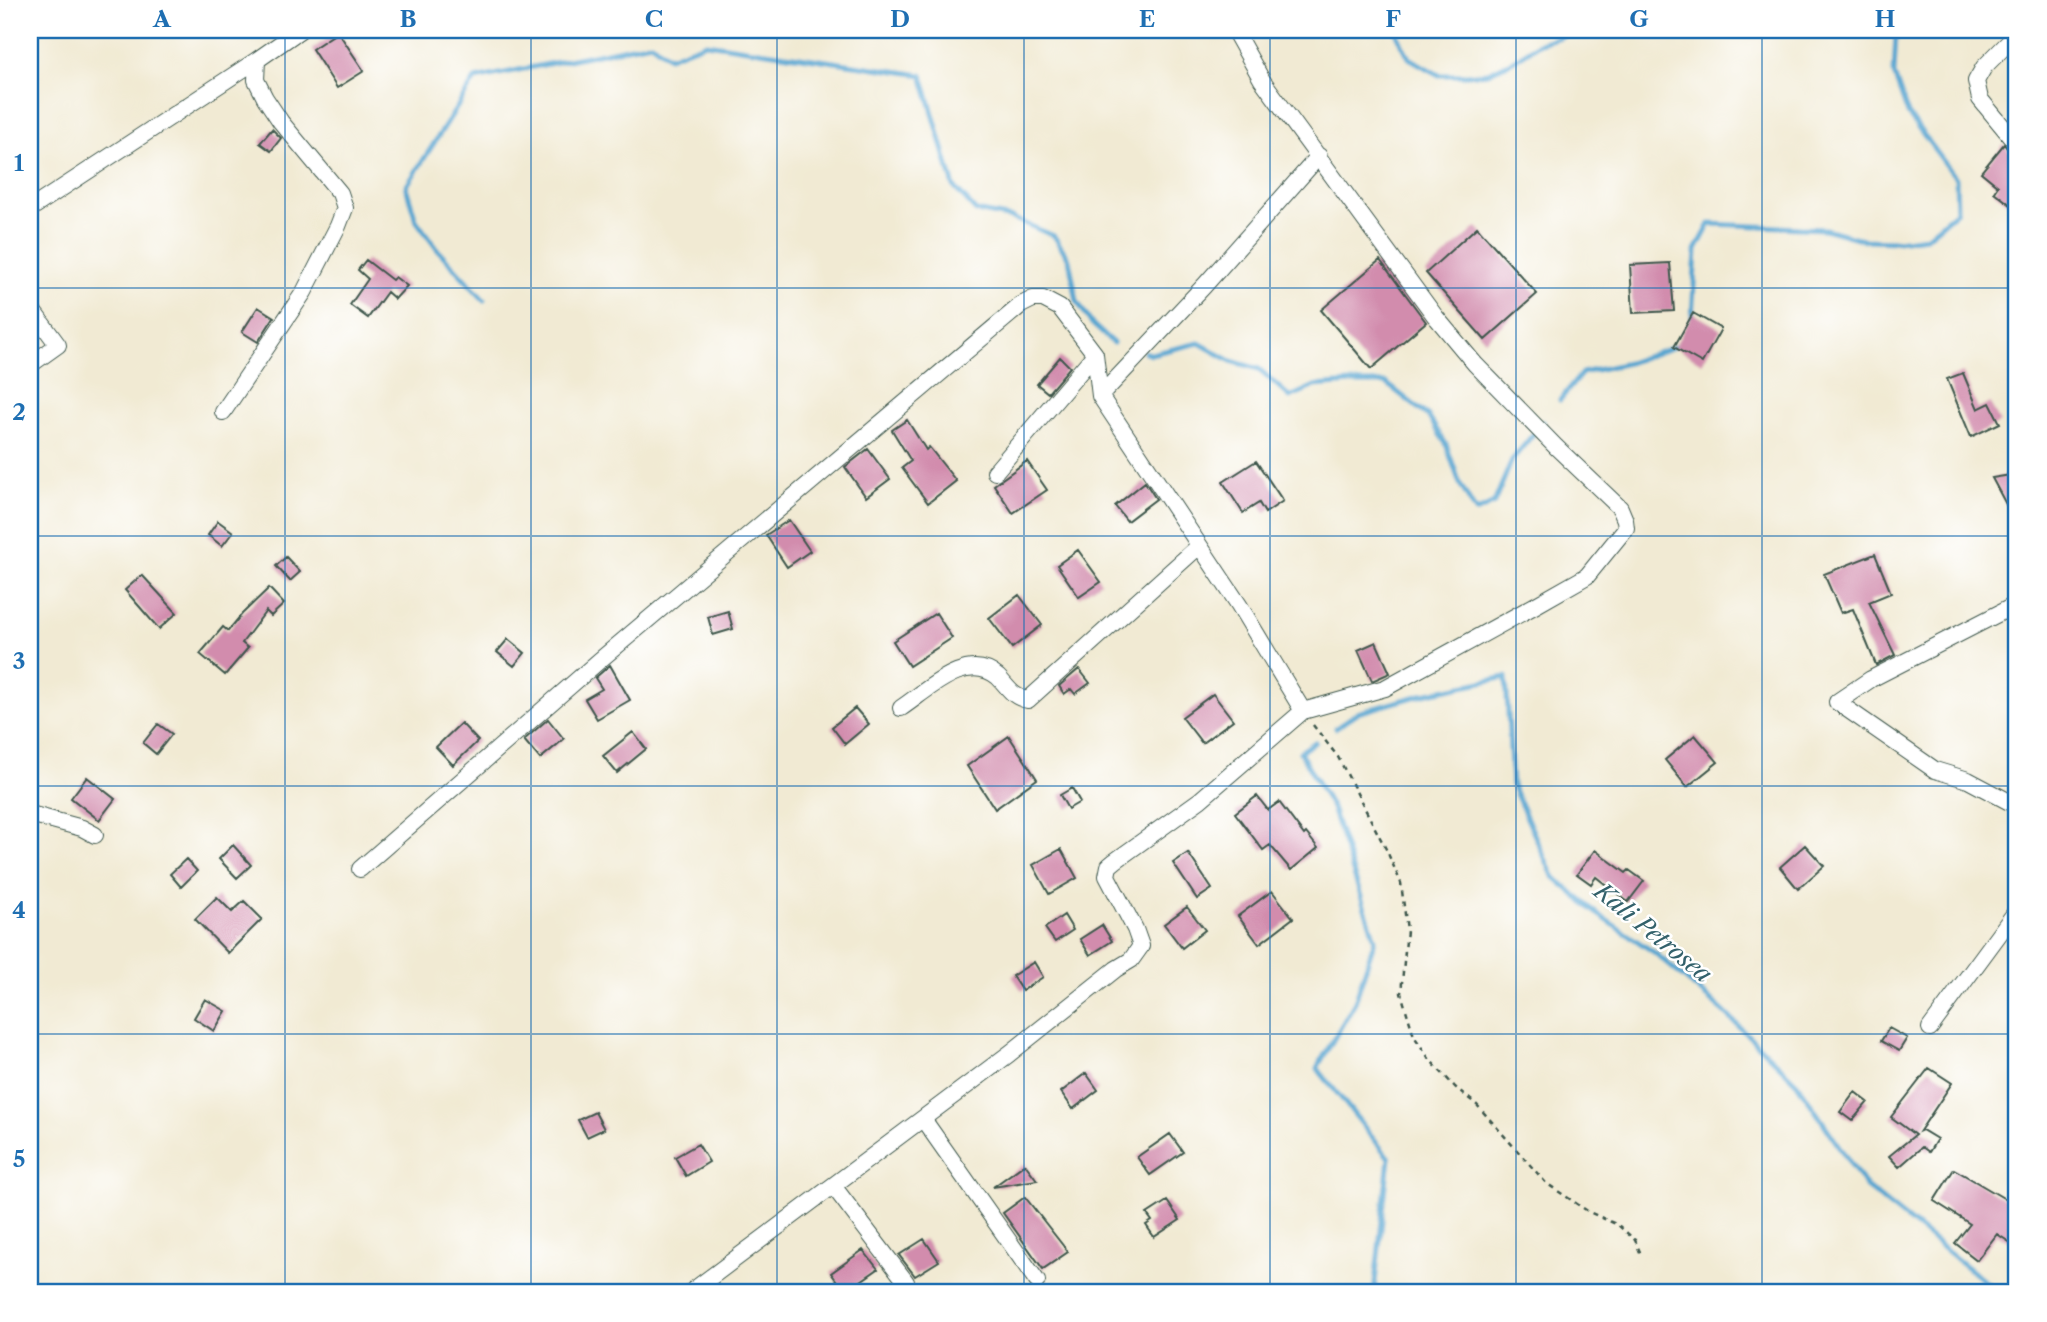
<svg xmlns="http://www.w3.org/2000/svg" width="2047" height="1322" viewBox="0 0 2047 1322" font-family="'Libre Caslon Text',serif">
  <rect width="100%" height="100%" fill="#fff"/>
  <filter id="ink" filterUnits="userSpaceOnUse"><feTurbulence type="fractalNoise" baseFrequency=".0143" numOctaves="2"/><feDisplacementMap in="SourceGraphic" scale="14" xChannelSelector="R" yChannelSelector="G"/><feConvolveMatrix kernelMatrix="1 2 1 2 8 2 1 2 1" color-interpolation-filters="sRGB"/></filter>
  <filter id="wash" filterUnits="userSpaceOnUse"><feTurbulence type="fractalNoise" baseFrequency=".00686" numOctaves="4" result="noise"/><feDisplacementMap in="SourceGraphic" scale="28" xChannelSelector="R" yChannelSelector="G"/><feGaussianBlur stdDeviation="1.57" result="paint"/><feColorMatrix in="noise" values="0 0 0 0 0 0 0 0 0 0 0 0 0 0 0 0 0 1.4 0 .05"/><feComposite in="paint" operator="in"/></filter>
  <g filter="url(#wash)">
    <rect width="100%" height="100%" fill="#f1ead3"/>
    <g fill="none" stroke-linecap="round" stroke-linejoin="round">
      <path stroke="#57a5d0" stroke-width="5" d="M1395,30L1409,58L1439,75H1467L1488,73L1513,61L1540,43L1572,33L1635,30
        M484,300L437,249L416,220L406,187L475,79L651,43L669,57L706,43L922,75L954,187L976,211L1012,218L1054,236L1069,259L1077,301L1091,323L1113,343
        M1692,318L1696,250L1710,224L1825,229L1865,240L1897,241L1926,237L1957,211L1956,178L1908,114L1894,74L1896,34L1902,30
        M1145,352L1151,354L1199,343L1231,361L1259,369L1290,397L1315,386L1351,383H1386L1428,416L1446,444L1460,484L1476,512L1494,503L1512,460L1543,422
        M1560,400L1582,373L1628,363L1680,345
        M1336,728L1357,713L1428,693L1506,677L1512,785L1553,876L1596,913L1655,953L1723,1011L1797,1083L1866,1187L1998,1292
        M1315,742L1300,752L1332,808L1375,939L1355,1002L1317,1068L1389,1158L1374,1292"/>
    </g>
    <g id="blocks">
      <path fill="#d28cad" d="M338,32L364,71L337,88L312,49Z
        M272,129L281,138L271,151L260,143Z
        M2004,144L2009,151L2017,154V197L2011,205L1994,192L1998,186L1981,172Z
        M1477,227L1537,294L1485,340L1426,273Z
        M366,260L392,280L395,277L407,286L395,299L387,292L368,318L350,305L368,279L358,270Z
        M1380,260L1426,322L1371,369L1321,310Z
        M1670,263L1674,311L1633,313L1630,265Z
        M258,307L274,317L258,342L242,332Z
        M1693,313L1721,329L1702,363L1674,347Z
        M1060,357L1070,367L1048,393L1037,384Z
        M1963,373L1978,409L1990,403L2000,423L1971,437L1947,379Z
        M907,420L926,450L929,447L956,481L928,503L902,468L911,461L892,430Z
        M868,449L890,479L866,497L845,467Z
        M1027,461L1047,490L1013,513L994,485Z
        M1256,461L1283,501L1265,513L1259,503L1243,513L1223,482Z
        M2017,474V525L1992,478Z
        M1145,482L1156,499L1127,521L1115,506Z
        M789,520L810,551L787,567L766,535Z
        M218,521L233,532L222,546L208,535Z
        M1078,550L1101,582L1079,597L1057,565Z
        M1875,554L1891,593L1869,602L1895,655L1876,665L1853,609L1841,613L1824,574Z
        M286,557L300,572L290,581L276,566Z
        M142,575L177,613L159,629L125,590Z
        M269,588L284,604L271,616L266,611L242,643L248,648L225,675L200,654L223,627L228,631L242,614Z
        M1019,595L1042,625L1012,648L989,618Z
        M728,611L733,629L713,635L708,617Z
        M936,613L952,638L909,666L893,641Z
        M508,639L525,653L514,666L497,652Z
        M1376,642L1390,673L1372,681L1358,650Z
        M610,665L630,700L597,719L585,699L602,689L595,678Z
        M1079,669L1090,683L1075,694L1071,689L1064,694L1059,686Z
        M1213,694L1233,720L1202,743L1182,717Z
        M855,708L869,724L845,744L832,727Z
        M548,719L564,739L540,759L524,740Z
        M461,723L478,741L453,765L436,747Z
        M158,724L172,734L156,754L143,743Z
        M633,732L646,749L617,773L603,756Z
        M1695,735L1718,762L1687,787L1665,760Z
        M1009,736L1037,779L995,809L967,766Z
        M87,777L115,799L99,820L71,798Z
        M1072,788L1080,802L1068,809L1060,795Z
        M1257,796L1268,810L1279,802L1304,835L1306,833L1318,848L1291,870L1270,845L1263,850L1235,813Z
        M233,845L251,865L237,878L219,859Z
        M1805,845L1824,866L1798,889L1780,867Z
        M1061,849L1077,878L1049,894L1033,865Z
        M1595,850L1626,873L1629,870L1644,881L1628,902L1596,877L1591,884L1577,874Z
        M1188,853L1212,889L1197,899L1173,863Z
        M186,859L197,871L181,887L170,874Z
        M1272,891L1293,918L1259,944L1238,916Z
        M217,897L232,912L244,901L262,919L228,953L195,919Z
        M1187,907L1205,930L1182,948L1164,924Z
        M1064,915L1073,930L1055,942L1045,928Z
        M1102,925L1112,941L1090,955L1080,939Z
        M1034,962L1043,977L1022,991L1012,976Z
        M205,999L226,1011L214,1031L194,1018Z
        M1889,1028L1907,1038L1899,1051L1881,1041Z
        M1929,1068L1952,1083L1920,1131L1922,1130L1937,1139L1929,1152L1922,1147L1899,1167L1889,1156L1915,1135L1891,1117Z
        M1086,1073L1098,1090L1073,1109L1061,1092Z
        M1855,1092L1868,1102L1852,1121L1840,1112Z
        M595,1112L604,1129L587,1137L578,1120Z
        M1170,1134L1183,1152L1150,1175L1137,1157Z
        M698,1144L709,1162L686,1176L675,1157Z
        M1025,1164L1037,1180L993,1187Z
        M1954,1169L2017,1206V1247L1997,1234L1977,1260L1955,1243L1970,1224L1934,1201Z
        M1025,1197L1068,1252L1043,1269L1003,1213Z
        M1167,1201L1180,1220L1154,1237L1146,1225L1152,1221L1147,1214Z
        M924,1239L939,1261L915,1276L899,1255Z
        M863,1250L878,1269L845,1292L831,1273Z"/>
    </g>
  </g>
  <g filter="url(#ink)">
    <use href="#blocks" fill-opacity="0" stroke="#3e574c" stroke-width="2"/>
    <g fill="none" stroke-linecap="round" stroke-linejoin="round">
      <g stroke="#3e574c" stroke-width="18">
        <path id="minor" d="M2017,34L1984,67L1976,81L1980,99L2017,144
          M30,209L257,60
          M30,307L58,345L30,365
          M1100,396L1204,286L1319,156
          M223,412L304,292L338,226L345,208L340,193L281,122L265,98L256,80L257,60L300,30
          M995,472L1095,354
          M2017,604L1871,679L1837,702L1935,770L1968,780L2017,806
          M901,708C927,691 967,650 998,677C1008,687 1013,698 1028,700L1199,546
          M30,814L82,828L95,835
          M360,869L600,660L1021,305L1033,299H1043L1060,308L1095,354L1100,396L1239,605L1303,711
          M1930,1028L2017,910
          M923,1119L1037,1281
          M834,1187L906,1282
          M691,1292L1009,1054L1116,969L1131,960L1141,946L1135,929L1107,876L1109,866L1115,861L1200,800L1303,711L1385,688L1536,605L1587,576L1626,528L1625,520L1620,508L1556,447L1475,364L1435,316L1262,80L1234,30"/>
      </g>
      <path stroke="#3e574c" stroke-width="2.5" stroke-dasharray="5 5" stroke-linecap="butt" d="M1313,725L1338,757L1386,849L1401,883L1407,930L1401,993L1414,1036L1430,1060L1455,1087L1477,1105L1546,1183L1589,1212L1618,1225L1635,1240L1642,1257"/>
      <use href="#minor" stroke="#fff" stroke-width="16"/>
    </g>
  </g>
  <path fill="none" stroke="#1f6fb2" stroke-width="2" stroke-opacity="0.55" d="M285,30V1292M531,30V1292M777,30V1292M1024,30V1292M1270,30V1292M1516,30V1292M1762,30V1292M30,288H2017M30,536H2017M30,786H2017M30,1034H2017"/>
  <g text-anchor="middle" stroke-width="5" stroke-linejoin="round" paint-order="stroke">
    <g font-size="24" font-style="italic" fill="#33616b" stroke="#fff">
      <text transform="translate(1653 933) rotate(39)" y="8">Kali Petrosea</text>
    </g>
  </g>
  <rect width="2047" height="1322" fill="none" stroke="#fff" stroke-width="77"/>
  <rect x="38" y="38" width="1970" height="1246" fill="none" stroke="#1f6fb2" stroke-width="2.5"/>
  <g font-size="23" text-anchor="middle" font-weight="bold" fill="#1f6fb2">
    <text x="162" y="27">A</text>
    <text x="408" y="27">B</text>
    <text x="654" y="27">C</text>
    <text x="900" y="27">D</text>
    <text x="1147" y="27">E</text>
    <text x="1393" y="27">F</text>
    <text x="1639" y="27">G</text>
    <text x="1885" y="27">H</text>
    <text x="19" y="171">1</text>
    <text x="19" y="420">2</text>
    <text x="19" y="669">3</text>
    <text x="19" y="918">4</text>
    <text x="19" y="1167">5</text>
  </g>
</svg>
